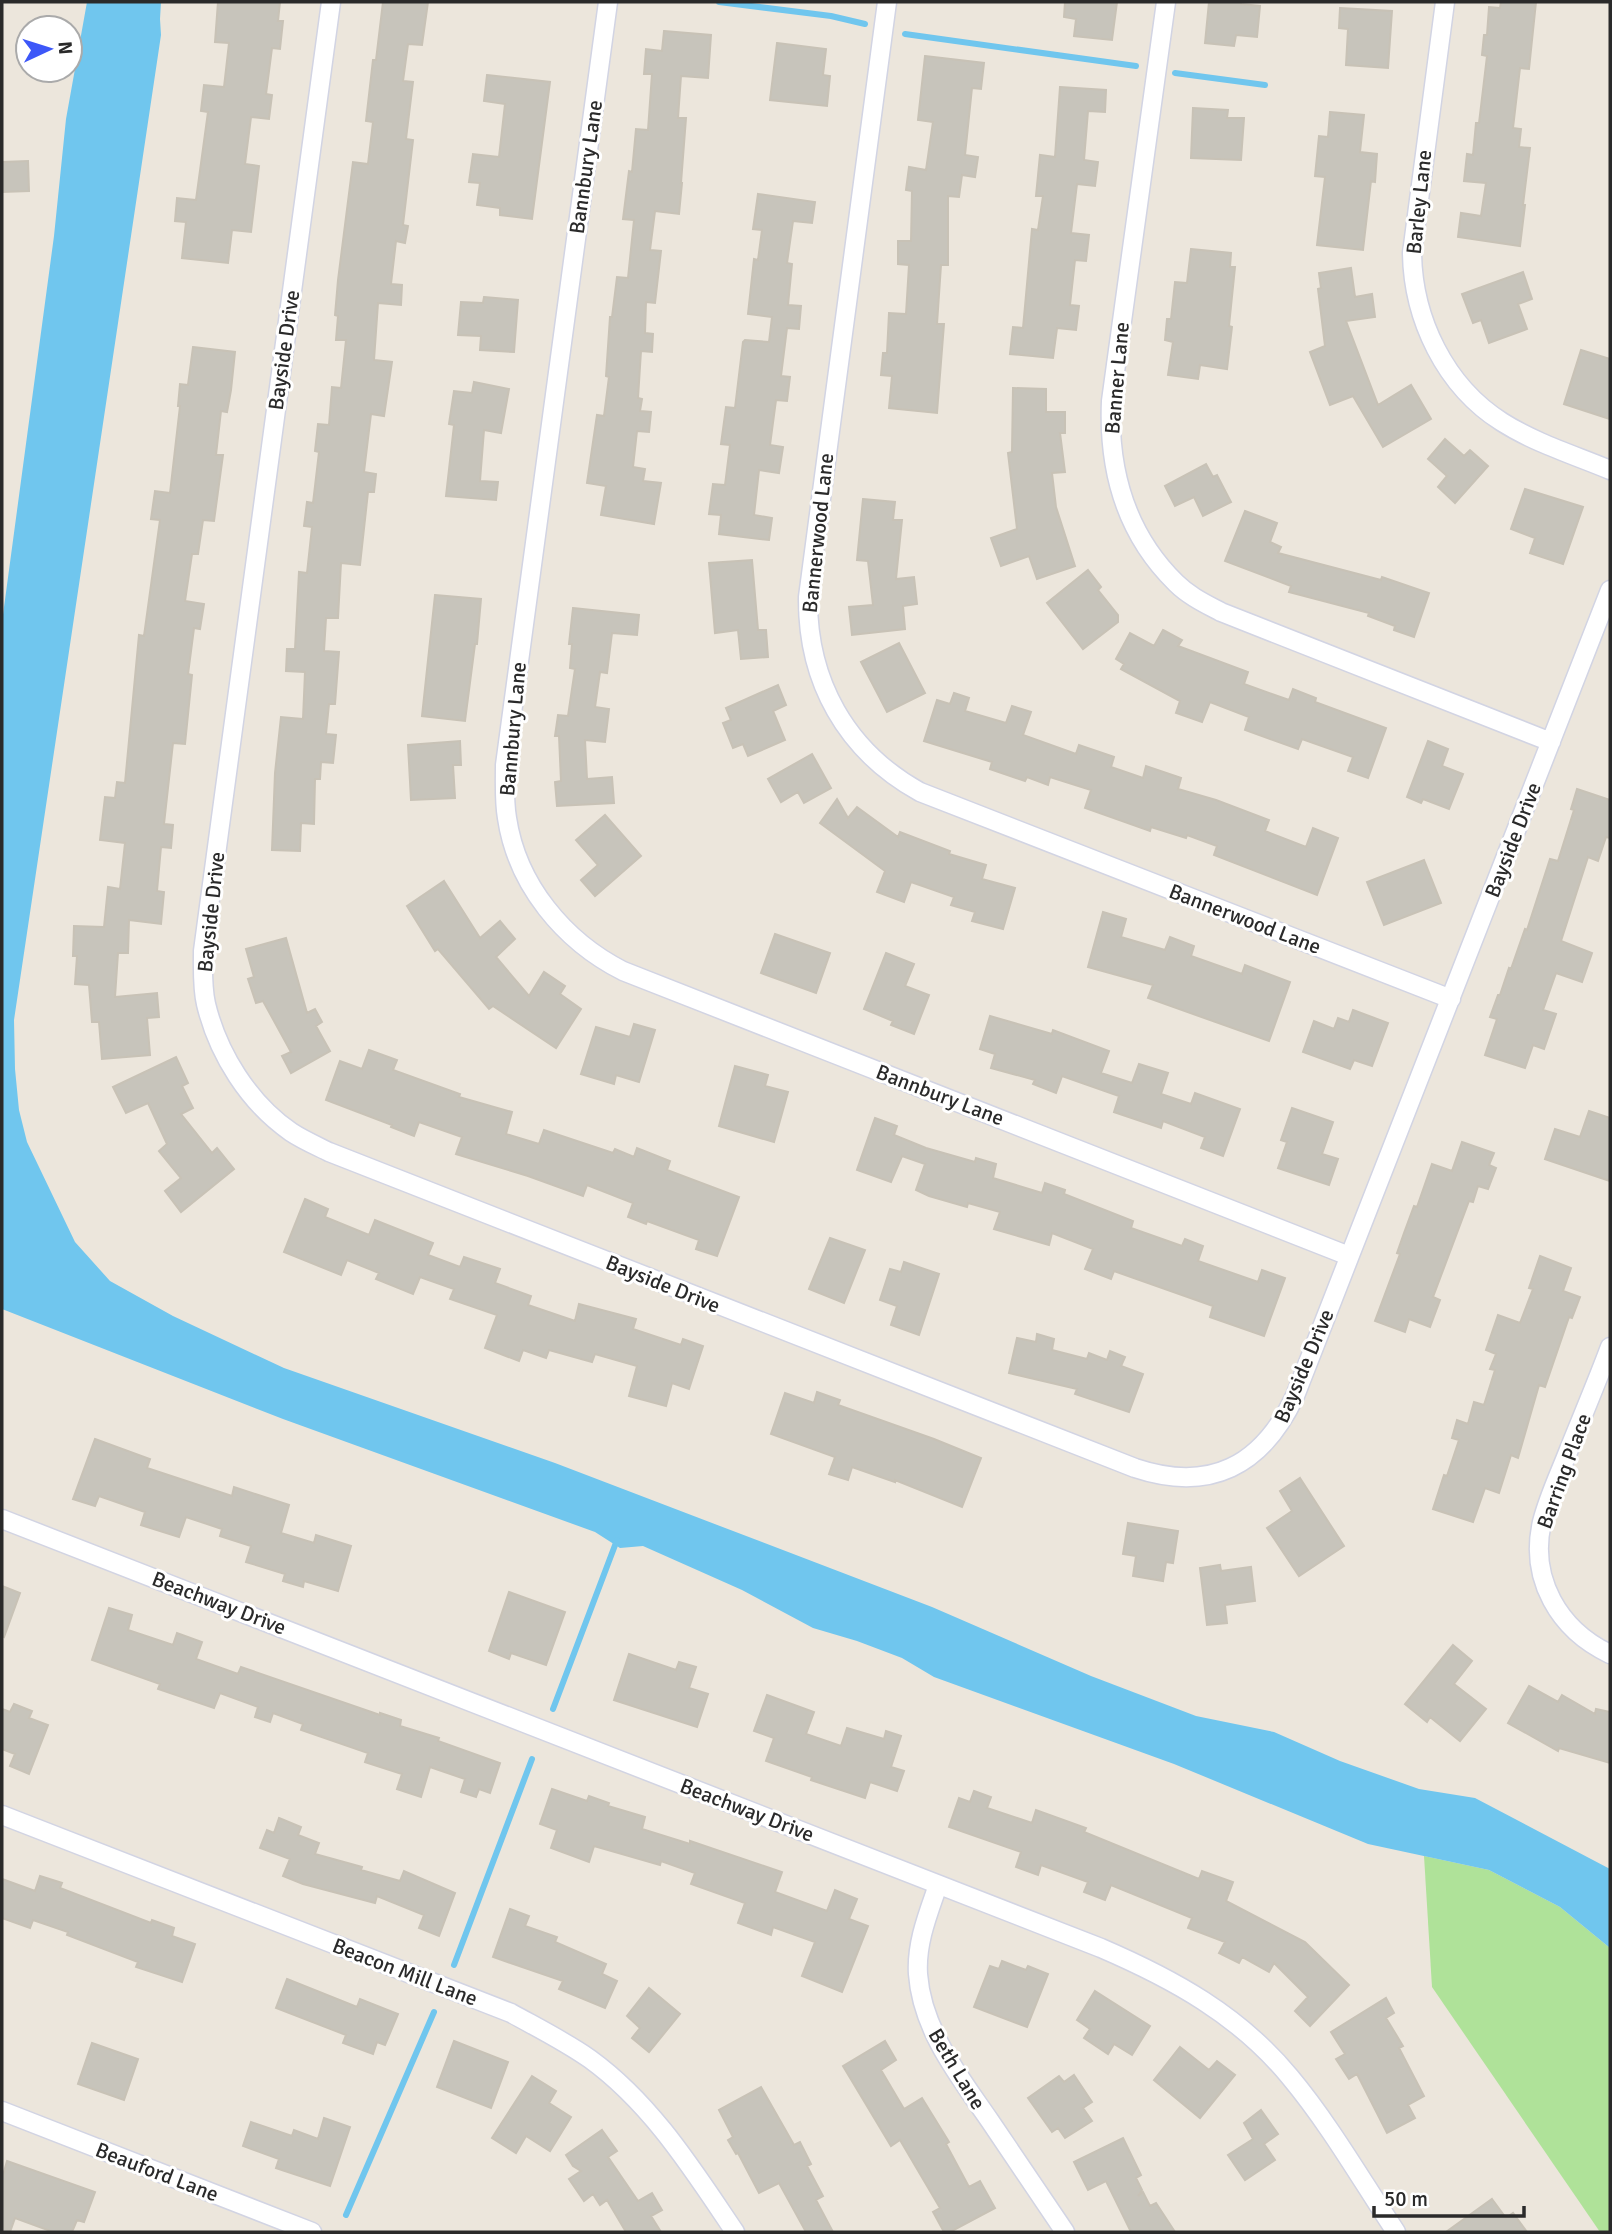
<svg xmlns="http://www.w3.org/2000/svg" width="1612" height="2234" viewBox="0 0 1612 2234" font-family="Signika,sans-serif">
  <rect width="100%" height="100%" fill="#ece6dc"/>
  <path fill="#afe299" d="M1424,1856L1489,1870L1560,1907L1610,1948V2232H1600L1432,1987Z"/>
  <path fill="#70c6ee" d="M87,2H161L160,19L161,35L14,1020L15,1069L19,1110L27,1142L75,1242L110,1281L173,1316L284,1368L555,1463L932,1607L1091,1676L1196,1716L1274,1732L1340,1761L1419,1789L1475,1798L1610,1869V1948L1560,1907L1489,1870L1368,1844L1174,1764L934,1677L902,1658L857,1641L813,1628L742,1590L643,1546L620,1548L595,1532L283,1419L2,1309V622L54,236L66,119Z"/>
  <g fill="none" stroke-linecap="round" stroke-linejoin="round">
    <path stroke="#70c6ee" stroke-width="6" d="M719,2L831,16L865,24
      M905,34L1136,66
      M1175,73L1265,85
      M553,1709L617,1540
      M454,1965L532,1759
      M346,2215L434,2012"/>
  </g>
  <path fill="#c7c4bb" stroke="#c8c2b6" stroke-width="2" d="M218,2H280L278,21H283L280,49L272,48L266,94L272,95L269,119L251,117L245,164L259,166L251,232L232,230L228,263L182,258L186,222L175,221L177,198L196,200L208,112L201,111L204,85L224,87L229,43L215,42Z
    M383,2H428L422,45L408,44L403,81L413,82L406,139L413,140L403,225L408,226L405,243L396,241L391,284L402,285L401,305L378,303L374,360L392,362L384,416L371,414L364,472L376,474L374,492H368L360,565L341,563L338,618H326L324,651L339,652L335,704H329L326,734L336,735L333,763L321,762L320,779H315L314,824L301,823L300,851L272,850L275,773L281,717L303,719L305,672L286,671L287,649H295L299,572L307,573L312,527L304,526L307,502L313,503L319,452L315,451L318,424L329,425L332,387L341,388L346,340H336L338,316L335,315L338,280L353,162L368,164L373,122L366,121L373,60H376Z
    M1065,2H1117L1112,40L1074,36L1076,19L1064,17Z
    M1209,2H1241V4L1260,6L1257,37L1236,35L1234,46L1205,43Z
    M1501,2H1536L1529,69L1520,68L1513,128L1521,129L1519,147L1530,148L1523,205H1525L1520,246L1458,237L1461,213L1481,216L1486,183L1464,181L1467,154L1473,155L1476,123H1479L1487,56L1482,55L1484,35H1487L1489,7L1500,8Z
    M1340,8L1392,11L1388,68L1346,65L1348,29L1339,28Z
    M664,31L711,35L708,78L681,76L678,118H686L681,183H682L679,214L655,211L650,250L661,251L655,303L646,302L645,333L653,334L652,352L641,351L638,398L642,399L640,411L651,412L649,432L637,431L633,467L645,469L643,481L661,483L654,524L601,515L606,486L587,483L597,415L604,416L609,377L606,376L610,317H612L617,277L628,278L634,220L623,219L629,171L632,172L636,129L648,130L652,74H644L646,49L662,51Z
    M777,43L826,49L823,75L830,76L827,106L770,100Z
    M925,56L984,63L981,89L972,88L965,155L978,157L975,177L962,175L959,197L948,196V265H941L937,324H944L937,413L889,408L892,376L881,375L883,353H887L889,313L906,314L909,265L898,264V241H911L912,191L906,190L909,167L926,170L933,122L918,120Z
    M487,75L550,82L532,219L500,215V208L477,205L480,183L469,182L473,154L499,157L505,104L484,101Z
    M1060,87L1106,90L1105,112L1088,111L1084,160L1098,162L1095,186L1077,184L1071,233L1089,235L1086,261L1075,260L1070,305L1079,306L1076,330L1057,328L1053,358L1010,354L1013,327L1023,328L1032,229L1038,230L1043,196H1036L1040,155L1055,157Z
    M1193,108L1228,110L1227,118H1244L1241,160L1191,158Z
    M1330,112L1364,115L1360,152L1377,154L1375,182L1371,181L1363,250L1317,245L1325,177L1315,176L1319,136L1328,137Z
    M28,161L29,191L2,192V162Z
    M758,194L815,202L812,223L793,221L787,263L792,264L788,305L801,306L799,329L787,328L781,376L790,377L787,401L776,400L770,445L783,447L779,473L759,470L754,515L772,518L769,540L719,534L721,515L709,514L713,484L725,485L730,445L721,444L726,407L735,408L743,342L745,340L769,342L772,317L748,314L754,259L758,260L762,230L753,229Z
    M1191,249L1231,253L1230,267H1235L1229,326L1232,327L1227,369L1200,365L1198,379L1168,375L1173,342L1165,340L1167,319H1171L1175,282L1187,283Z
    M1351,268L1355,297L1372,294L1375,317L1346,321L1378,405L1411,385L1431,419L1383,447L1353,396L1330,405L1310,352L1325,346L1318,289L1321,288L1319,273Z
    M1523,272L1532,299L1518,304L1527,329L1489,343L1481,320L1473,323L1462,294Z
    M484,297L518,300L514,352L480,350L481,336L458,335L461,302L483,303Z
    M193,347L235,352L231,390L227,412L221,411L216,455H223L214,521L203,520L198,554H192L185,601L204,604L200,629L194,628L188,674L192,675L185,744L173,743L164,824L173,825L171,848L161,847L157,891L164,892L161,924L129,920L128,953H118L115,997L157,993L159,1017L147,1018L150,1055L102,1059L99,1022H92L89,985L75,984L77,956H73L74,926L104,927L108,887L120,889L125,843L100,840L105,797L115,798L117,782L125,783L139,635L144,636L160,520L151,519L155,491L170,493L180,406H178L180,384L188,385Z
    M1581,350L1610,359V419L1564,404Z
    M474,382L509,389L501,433L484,430L480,481L498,482L496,500L446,496L454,425L449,424L454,391L472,393Z
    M1013,388L1046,389V412H1065V433H1060L1065,472L1052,473L1056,507L1075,566L1037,579L1029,556L1001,566L991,538L1017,529L1008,453L1012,452Z
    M1445,439L1464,456L1470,450L1488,466L1455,503L1438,487L1447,476L1428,459Z
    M1206,464L1213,477L1217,475L1231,502L1203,516L1194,497L1175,506L1165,486Z
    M1525,489L1583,507L1563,564L1530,553L1535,538L1511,529Z
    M863,499L895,502L893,520H902L896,579L914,577L917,604L903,606L905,629L852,635L849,607L873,605L868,561L857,560Z
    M1245,511L1277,523L1270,542L1281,547L1278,553L1381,580L1382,577L1429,593L1414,637L1394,630L1395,626L1368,616L1369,613L1289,592L1291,586L1225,561Z
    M752,560L758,630H766L768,657L741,659L738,630L715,633L709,563Z
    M1088,570L1101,587L1098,590L1118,615V622L1083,649L1047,603Z
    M435,595L481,599L477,644H475L465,721L422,716Z
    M573,608L639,615L637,635L612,633L607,673L600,672L595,707L609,709L605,742L585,740L587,779L612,777L614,803L557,806L555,782L561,781L559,736H555L558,715L568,716L575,669L570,668L572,644H569Z
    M1163,630L1182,640L1178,646L1248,672L1244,684L1289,700L1293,689L1316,698L1315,702L1386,728L1368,778L1348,771L1353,757L1302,739L1298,749L1245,730L1249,717L1210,702L1202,722L1176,713L1180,701L1121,669L1124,664L1116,659L1130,633L1154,646Z
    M899,643L925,693L887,712L861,662Z
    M778,685L786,705L773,711L785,740L748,756L743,744L733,748L723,723L731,720L726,708Z
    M954,693L969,698L965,711L1006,723L1012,706L1031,712L1023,735L1076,754L1079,745L1114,757L1111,767L1143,778L1146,766L1181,778L1178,789L1216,800L1269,820L1265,831L1306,847L1313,828L1338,838L1317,895L1214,855L1217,846L1187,835L1186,838L1151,827L1150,831L1085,808L1091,790L1050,777L1048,785L1027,777L1025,781L990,769L992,762L924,741L937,700L950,704Z
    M460,741L461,765H453L455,798L411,800L408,745Z
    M1428,741L1448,749L1442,766L1463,774L1449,809L1423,799L1421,803L1407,797Z
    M812,754L831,788L804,803L798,792L781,802L768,779Z
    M1577,789L1610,800V838L1606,837L1598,861L1588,857L1561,941L1592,953L1582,982L1556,973L1543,1010L1556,1014L1544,1049L1533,1045L1525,1068L1485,1055L1497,1019L1490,1017L1498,995H1500L1509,968L1511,969L1525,929L1527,930L1550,859L1558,861L1574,810L1571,809Z
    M837,799L848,818L857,807L898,837L900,832L950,851L949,854L986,865L982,879L1015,888L1003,929L972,921L975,912L951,905L954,897L911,882L904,902L877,892L885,871L820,823Z
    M605,815L641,856L595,896L581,880L598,865L576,840Z
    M1424,860L1441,903L1384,925L1367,882Z
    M444,881L480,938L500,921L515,939L496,957L529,996L544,972L565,986L560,994L581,1009L556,1048L493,1006L489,1009L438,949L435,951L407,906Z
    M1103,912L1126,919L1121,937L1165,950L1170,937L1194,946L1191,956L1242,974L1245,965L1290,982L1269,1041L1148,998L1153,985L1088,967Z
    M775,934L830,953L816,993L761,973Z
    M286,938L307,1013L315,1009L322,1022L316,1026L330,1051L291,1073L282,1056L291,1052L263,1001L256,1003L248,979L254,977L246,949Z
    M886,953L914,964L905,986L929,995L914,1034L891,1025L893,1021L864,1009Z
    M1353,1010L1388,1023L1372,1066L1354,1060L1350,1069L1303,1052L1314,1021L1334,1029L1338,1018L1349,1022Z
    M990,1016L1052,1034L1053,1030L1109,1051L1101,1073L1132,1083L1139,1064L1168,1073L1161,1094L1191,1104L1195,1093L1240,1109L1223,1156L1201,1148L1205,1137L1163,1121L1161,1128L1114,1112L1119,1096L1062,1076L1056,1093L1033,1084L1035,1080L991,1068L995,1054L980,1049Z
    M634,1024L655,1030L639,1082L616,1075L614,1084L581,1074L596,1027L630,1037Z
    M369,1050L397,1060L393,1070L460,1094L459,1097L512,1112L506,1134L539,1144L544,1130L613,1153L615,1149L634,1157L637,1148L670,1161L667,1170L739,1197L717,1256L696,1249L699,1240L647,1221L646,1224L628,1217L633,1203L587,1185L583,1196L528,1176L456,1154L462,1137L419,1122L414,1136L391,1127L392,1125L326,1100L340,1061L362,1069Z
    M176,1057L188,1083L182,1086L193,1108L181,1114L212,1153L217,1148L234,1169L181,1212L165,1191L181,1178L159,1151L167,1144L148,1103L126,1113L113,1087Z
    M735,1066L768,1075L765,1086L788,1092L774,1142L719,1126Z
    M1292,1108L1333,1122L1322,1154L1338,1159L1329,1185L1278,1168L1287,1142L1281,1140Z
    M1589,1111L1610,1118V1181L1545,1159L1555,1129L1580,1137Z
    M875,1118L897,1126L894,1135L926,1148L975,1162L976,1158L996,1164L993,1178L1042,1193L1045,1183L1065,1190L1064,1194L1133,1221L1131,1228L1182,1246L1185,1239L1203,1246L1198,1261L1258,1282L1262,1270L1285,1278L1264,1336L1210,1317L1213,1306L1114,1271L1111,1279L1085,1269L1093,1249L1052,1233L1049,1245L994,1229L1000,1212L968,1203L967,1207L929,1196L916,1190L925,1164L902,1156L891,1182L857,1170Z
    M1462,1142L1494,1153L1489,1165L1496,1168L1488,1189L1478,1186L1473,1202L1469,1201L1433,1297L1440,1300L1430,1327L1409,1319L1405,1332L1375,1321L1400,1254L1397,1253L1404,1233L1414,1206L1417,1207L1432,1164L1452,1171Z
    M305,1199L328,1209L325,1217L369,1235L375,1220L433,1243L428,1255L460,1267L464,1257L500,1269L495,1283L531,1296L528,1305L575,1321L579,1304L636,1319L633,1329L681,1345L683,1339L703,1346L689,1389L672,1383L666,1406L629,1396L637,1366L595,1354L592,1362L549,1350L546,1358L523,1350L519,1361L485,1348L497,1315L450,1299L454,1289L420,1277L413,1294L376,1279L379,1273L347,1260L341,1275L284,1252Z
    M830,1238L865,1250L844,1303L809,1289Z
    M1540,1256L1571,1268L1563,1291L1580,1297L1572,1318L1569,1317L1545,1387L1539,1385L1518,1458L1511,1455L1499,1493L1485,1488L1473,1522L1433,1509L1444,1475L1447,1476L1459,1440L1452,1438L1457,1420L1468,1424L1474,1402L1484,1405L1495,1370L1490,1369L1496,1354L1486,1350L1498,1315L1520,1323L1533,1289L1529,1288Z
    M904,1262L939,1274L919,1335L891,1325L897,1306L880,1300L890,1269L901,1272Z
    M1037,1334L1054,1339L1052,1350L1087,1359L1089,1353L1107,1360L1110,1351L1125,1357L1121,1366L1143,1374L1129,1412L1075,1394L1077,1389L1009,1373L1017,1338L1036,1342Z
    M817,1392L840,1400L838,1405L934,1439L981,1458L962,1507L895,1480V1482L852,1467L848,1480L829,1474L835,1457L771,1434L785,1393L814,1403Z
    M95,1439L150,1459L147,1468L232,1496L234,1487L289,1505L281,1533L314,1543L316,1535L351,1546L338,1591L304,1581L303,1587L283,1581L285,1574L246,1562L251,1546L220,1536L222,1529L186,1517L179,1537L141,1525L145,1512L99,1496L95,1506L73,1499Z
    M1300,1478L1344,1546L1299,1576L1267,1528L1292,1511L1280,1491Z
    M1128,1523L1178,1531L1173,1563L1166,1562L1163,1581L1133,1576L1136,1556L1123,1554Z
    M1220,1565L1221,1571L1251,1567L1255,1601L1225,1605L1227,1623L1207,1625L1200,1568Z
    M2,1586L20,1593L4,1637L2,1636Z
    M509,1592L565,1612L546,1665L511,1653L509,1659L489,1651Z
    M109,1608L132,1615L128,1630L173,1645L177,1633L202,1642L196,1659L238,1674L241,1667L380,1715V1713L401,1720L400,1726L439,1738L438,1741L500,1763L490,1793L479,1789L476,1797L461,1792L465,1779L430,1767L421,1797L397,1789L402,1774L365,1762L368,1753L301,1730L303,1724L273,1713L270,1722L255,1717L258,1707L220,1693L214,1708L158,1689L160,1684L92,1660Z
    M1453,1645L1472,1661L1454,1684L1486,1709L1460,1741L1430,1717L1427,1722L1405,1704Z
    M629,1654L676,1670L679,1662L696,1667L689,1688L708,1694L697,1727L614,1700Z
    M1529,1686L1558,1702L1562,1695L1595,1714L1596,1709L1610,1712V1763L1559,1748L1558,1751L1508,1723Z
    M767,1695L814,1712L806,1734L841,1746L847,1728L884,1739L886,1731L901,1736L891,1767L904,1771L897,1791L870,1782L865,1798L811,1780L812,1777L766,1761L774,1738L754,1731Z
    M14,1704L32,1711L29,1718L48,1725L29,1774L10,1766L15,1754L2,1749V1709L10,1712Z
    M552,1789L587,1801L589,1796L609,1803L608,1806L645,1817L642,1829L690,1844V1841L782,1872L775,1892L827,1911L835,1890L857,1899L849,1919L868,1926L842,1992L802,1976L815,1942L773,1927L771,1935L738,1923L745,1903L691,1884L695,1873L661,1861L660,1865L594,1846L589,1862L551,1848L557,1830L540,1824Z
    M974,1791L991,1797L987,1808L1032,1823L1036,1810L1086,1828L1084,1832L1199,1879L1202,1871L1233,1882L1226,1901L1305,1942L1349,1985L1310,2026L1295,2011L1308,1997L1274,1963L1269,1972L1242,1957L1239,1963L1219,1953L1225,1942L1188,1928L1192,1918L1111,1885L1105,1900L1084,1892L1088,1882L1041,1865L1038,1875L1016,1867L1021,1852L949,1827L959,1798L970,1802Z
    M279,1818L301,1827L298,1835L319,1843L315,1854L362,1867L361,1870L400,1881L404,1871L455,1893L439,1936L419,1928L424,1915L377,1896L375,1903L303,1884L283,1876L290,1859L260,1848L267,1830L274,1833Z
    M40,1876L62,1883L60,1888L151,1923L152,1920L174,1928L172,1936L195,1944L182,1982L136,1967L138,1962L67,1935L68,1932L33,1920L30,1928L2,1918V1879L35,1891Z
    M510,1909L529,1916L525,1926L557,1937L555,1942L606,1964L602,1974L617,1981L605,2008L559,1989L563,1981L493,1957Z
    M1002,1961L1026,1970L1028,1966L1048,1974L1027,2027L974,2007L990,1966L999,1969Z
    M287,1979L357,2007L360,1999L398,2014L385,2045L377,2042L373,2054L343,2043L346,2035L276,2008Z
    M649,1988L680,2014L649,2052L632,2038L640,2028L627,2016Z
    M1095,1991L1150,2026L1132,2055L1114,2044L1108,2054L1084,2038L1090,2029L1077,2020Z
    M1386,1998L1394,2013L1386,2018L1403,2046L1399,2048L1424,2096L1408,2105L1415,2118L1387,2133L1357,2074L1349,2079L1336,2059L1345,2054L1331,2032Z
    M454,2041L508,2062L491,2108L437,2087Z
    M885,2041L896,2060L881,2070L904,2109L922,2098L949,2142L946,2144L969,2187L980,2181L995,2208L950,2232H944L933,2212L940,2208L900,2140L891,2146L843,2066Z
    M92,2043L138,2059L124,2100L78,2084Z
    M1180,2047L1209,2070L1217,2061L1235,2075L1200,2118L1154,2080Z
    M1074,2075L1092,2102L1083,2108L1092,2121L1065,2138L1058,2128L1052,2132L1028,2098L1059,2076L1064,2082Z
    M532,2076L556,2091L549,2103L571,2117L550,2151L526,2136L516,2153L492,2138Z
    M761,2087L794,2145L800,2142L811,2164L807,2166L823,2196L816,2200L833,2232H806L779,2183L759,2193L738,2153L736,2154L728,2140L733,2137L719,2110Z
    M1261,2110L1278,2134L1264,2144L1275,2160L1245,2180L1228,2155L1253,2139L1244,2123Z
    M324,2118L350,2127L330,2186L276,2168L279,2159L243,2146L251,2122L292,2136L294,2130L318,2139Z
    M602,2130L617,2151L608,2157L638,2201L652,2193L662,2210L651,2216L661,2232H626L607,2200L600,2205L593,2194L584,2201L569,2179L581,2171L573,2166L566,2155Z
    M1123,2138L1141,2175L1136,2178L1142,2190L1138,2196L1143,2192L1150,2206L1156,2203L1175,2232H1131L1106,2181L1088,2190L1074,2162Z
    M7,2161L95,2192L84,2222L77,2220L72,2232H53L15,2218L10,2232H2V2179Z
    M1492,2199L1506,2218L1513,2213L1527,2232H1446Z"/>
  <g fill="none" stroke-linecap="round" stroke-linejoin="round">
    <g stroke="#d2d4e3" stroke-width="21">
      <path id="street" d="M331,2L203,951C203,968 202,987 206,1004C218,1054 249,1103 291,1132C303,1140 317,1146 329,1152L1135,1468C1210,1493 1262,1466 1295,1396L1610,590
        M608,2L505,765C505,783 504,801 507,818C517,885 564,941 623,971L1349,1256
        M887,2L808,597C807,681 846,751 920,792L1451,999
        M1166,2L1111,401C1108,470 1126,534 1176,583C1189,596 1206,604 1221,612L1551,742
        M1445,2L1412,253C1413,319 1445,386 1502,422C1535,443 1574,455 1610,470
        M1610,1347C1597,1382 1582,1417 1568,1452C1559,1475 1548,1498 1542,1522C1529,1579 1559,1630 1610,1654
        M2,1519L1101,1948C1173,1979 1239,2015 1290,2077C1330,2125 1362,2181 1396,2232
        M2,1815L511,2013C538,2028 566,2042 590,2059C652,2104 693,2170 735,2232
        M938,1885C928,1914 916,1943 918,1974C922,2030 959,2076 990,2121C1015,2158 1040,2195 1065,2232
        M2,2111L312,2232"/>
    </g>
    <use href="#street" stroke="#fff" stroke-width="18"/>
  </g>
  <g text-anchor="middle" stroke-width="6" stroke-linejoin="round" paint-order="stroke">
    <g font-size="21" fill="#2a2a2a" stroke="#fff">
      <text transform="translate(586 167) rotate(-82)" y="7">Bannbury Lane</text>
      <text transform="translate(1419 202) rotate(-84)" y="7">Barley Lane</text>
      <text transform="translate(284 350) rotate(-82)" y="7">Bayside Drive</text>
      <text transform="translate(1117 378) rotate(-85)" y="7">Banner Lane</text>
      <text transform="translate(818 533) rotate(-84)" y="7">Bannerwood Lane</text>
      <text transform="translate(513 729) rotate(-85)" y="7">Bannbury Lane</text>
      <text transform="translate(1513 840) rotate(-69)" y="7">Bayside Drive</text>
      <text transform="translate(211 912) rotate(-84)" y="7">Bayside Drive</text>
      <text transform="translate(1245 919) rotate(21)" y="7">Bannerwood Lane</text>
      <text transform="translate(940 1095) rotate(21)" y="7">Bannbury Lane</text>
      <text transform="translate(663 1284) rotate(22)" y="7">Bayside Drive</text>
      <text transform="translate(1304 1366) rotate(-67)" y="7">Bayside Drive</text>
      <text transform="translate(1564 1471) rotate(-70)" y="7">Barring Place</text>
      <text transform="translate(219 1603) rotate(21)" y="7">Beachway Drive</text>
      <text transform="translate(747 1810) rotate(21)" y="7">Beachway Drive</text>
      <text transform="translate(405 1972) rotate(21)" y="7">Beacon Mill Lane</text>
      <text transform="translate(957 2069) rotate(59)" y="7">Beth Lane</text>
      <text transform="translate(157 2172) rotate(21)" y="7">Beauford Lane</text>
    </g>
  </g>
  <rect width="1612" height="2234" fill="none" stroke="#2a2a2a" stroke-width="7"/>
  <g transform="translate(49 49) rotate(86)"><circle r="33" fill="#ffffff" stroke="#aaaaaa" stroke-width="2"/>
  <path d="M0-5L12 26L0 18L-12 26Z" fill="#3d57f8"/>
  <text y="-10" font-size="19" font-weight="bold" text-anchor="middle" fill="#2a2a2a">N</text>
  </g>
  <path d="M1374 2206v10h150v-10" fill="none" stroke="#2a2a2a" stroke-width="3.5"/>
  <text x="1384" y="2206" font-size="21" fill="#2a2a2a" stroke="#ffffff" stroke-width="5" paint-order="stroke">50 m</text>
</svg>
